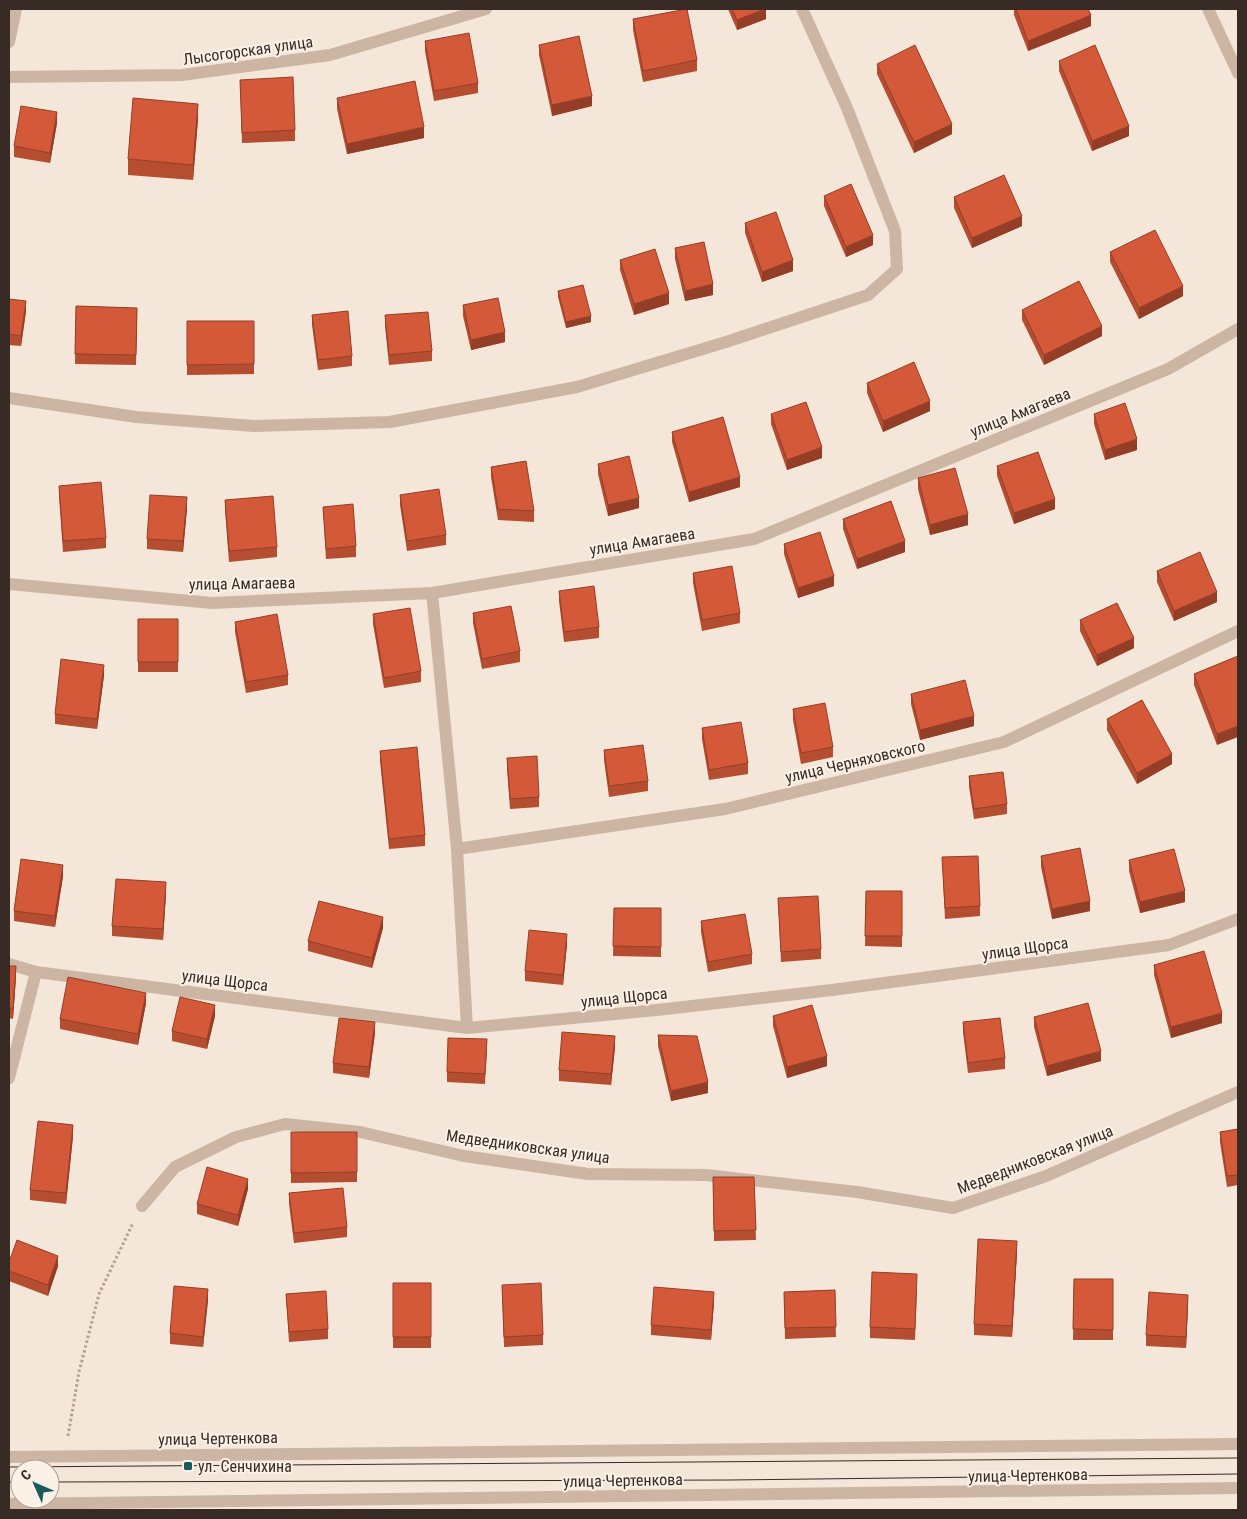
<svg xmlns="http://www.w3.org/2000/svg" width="1247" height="1519" viewBox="0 0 1247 1519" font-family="'Roboto Condensed',sans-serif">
  <rect width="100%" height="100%" fill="#f4e6d9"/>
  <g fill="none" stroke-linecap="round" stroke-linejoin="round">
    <path stroke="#b99f8e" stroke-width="3" stroke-dasharray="2.5 2.5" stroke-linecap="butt" d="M68,1436L79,1372L99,1294L133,1223"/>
    <path stroke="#cdb5a4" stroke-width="12" d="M1208,9L1238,73
      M9,42L16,9
      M9,398L136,417L254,426L390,422L577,387L726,342L868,295L897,269L895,231L847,108L802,9
      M9,584L212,603L432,593L754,539L1168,369L1238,329
      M432,593L457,849L467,1028
      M457,849L725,809L1004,742L1238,631
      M9,964L36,972L467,1028L657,1010L832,990L1169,945L1238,919
      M9,1078L36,972
      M142,1206L175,1167L236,1137L285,1124L360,1132L464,1156L588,1174L706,1175L857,1192L953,1208L1046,1176L1238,1092"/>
    <path stroke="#cdb5a4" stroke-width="12" d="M9,77L182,75L330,55L486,9
      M9,1457L1238,1444
      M9,1504L1238,1488"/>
    <path stroke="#382b26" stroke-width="1" d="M9,1467L1238,1458
      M9,1482H20
      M50,1482L730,1480L1238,1474"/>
  </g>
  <path fill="#b54d30" d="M728,9H766V19L737,30Z
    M1014,9H1016L1091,26L1028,51L1014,15Z
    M633,19L697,60V71L643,82L633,30Z
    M425,41L478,83V93L434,101L425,51Z
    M539,45L592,106L552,116L539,55Z
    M1059,61L1129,136L1092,151L1059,71Z
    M877,64L952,134L914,153L877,74Z
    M240,80L295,130V141L242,143Z
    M337,98L424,138L347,154L337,109Z
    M198,119L193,180L128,175V159Z
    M57,123L50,163L14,157V146Z
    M824,196L873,245L846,257L824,206Z
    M954,197L1022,226L972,248L954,208Z
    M745,223L793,271L762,282L745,233Z
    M675,248L713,295L685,301L675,259Z
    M1110,252L1183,296L1139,319L1110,262Z
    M620,260L669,304L634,315L620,270Z
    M558,291L591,322L566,328L558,297Z
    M9,299L26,311L21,346L9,345Z
    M463,305L505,342L471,350L463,316Z
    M76,306L137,308L136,365L75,364Z
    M1022,310L1102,336L1044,365L1022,320Z
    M312,315L352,356V366L318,370L312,325Z
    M385,315L432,351V361L389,365L385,326Z
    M187,321H254V374L187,375Z
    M867,383L930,411L883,432L867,393Z
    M771,414L822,458L787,470L771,424Z
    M1094,414L1137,450L1105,460L1094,424Z
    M672,432L740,487L689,502L672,442Z
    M598,464L639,508L608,516L598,474Z
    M997,466L1055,509L1014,524L997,476Z
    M491,467L534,511V522L498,520L491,477Z
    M918,478L968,525L930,535L918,489Z
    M59,486L106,538V548L63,552L59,496Z
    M400,495L446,535V545L407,551L400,505Z
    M225,500L277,547V557L229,562L225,510Z
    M323,507L356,546V557L326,559Z
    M187,508L183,552L147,549V539Z
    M843,519L905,552L857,569L843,529Z
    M784,544L834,586L798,598L784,554Z
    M1157,571L1217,602L1174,621L1157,582Z
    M693,573L740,613V623L702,631L693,583Z
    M559,591L599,627V638L564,642L559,601Z
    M473,613L520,651V662L482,669L473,623Z
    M373,614L421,671V682L384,688L373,624Z
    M138,619H178V672H138Z
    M1080,620L1134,648L1097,666L1080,631Z
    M235,622L288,675V685L246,693L235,632Z
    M1238,656L1217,745L1194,685V674Z
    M104,675L97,729L55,724V714Z
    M911,694L974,726L920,740L911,704Z
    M793,709L833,747V757L801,764L793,720Z
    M1107,719L1172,764L1137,784L1107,730Z
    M702,728L748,763V774L709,780L702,739Z
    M604,750L648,781V791L609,797L604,760Z
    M380,751L425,835V846L389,849L380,761Z
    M507,758L539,797V807L510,809L507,768Z
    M969,776L1007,804V814L974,819L969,787Z
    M1041,856L1090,911L1052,919L1041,867Z
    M942,857L980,906V916L945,919Z
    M1129,860L1185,902L1140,913L1129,871Z
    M63,876L55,927L14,921V911Z
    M866,891H902V947L865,946Z
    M166,893L163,940L112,936V926Z
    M778,898L821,949V959L781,962Z
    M614,908H661V957L613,956Z
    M701,921L752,954V964L708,972L701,932Z
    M383,928L372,968L308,951V941Z
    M567,944L563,985L525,981V971Z
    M1154,965L1222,1023L1171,1038L1154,975Z
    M9,966L16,976L13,1019L9,1018Z
    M146,1003L138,1045L60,1029V1019Z
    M215,1016L207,1049L172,1041V1031Z
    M773,1016L827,1066L787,1078L773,1026Z
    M1034,1017L1101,1061L1047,1076L1034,1027Z
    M963,1022L1005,1058V1069L968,1073L963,1032Z
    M375,1033L369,1078L333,1073V1063Z
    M658,1035L708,1093L671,1101L658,1046Z
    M615,1047L611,1085L559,1081V1070Z
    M487,1049L485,1084L447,1082V1072Z
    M1238,1129V1185L1227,1187L1220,1142V1132Z
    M291,1132H357V1182L291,1183Z
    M73,1136L66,1204L30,1200V1190Z
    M713,1177H754L756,1240L714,1241Z
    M248,1189L238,1226L197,1214V1204Z
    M289,1193L347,1227V1237L294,1243L289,1204Z
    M1017,1252L1012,1337L974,1335V1324Z
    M9,1262L58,1266L48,1296L9,1281Z
    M1074,1279H1113V1340H1073Z
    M393,1283H431V1348H393Z
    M502,1285L543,1335V1345L504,1347Z
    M917,1285L915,1340L870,1338V1327Z
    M835,1290L836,1337L785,1339L784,1292Z
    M286,1294L328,1329V1339L289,1342Z
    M208,1300L203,1347L170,1344V1333Z
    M714,1302L711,1340L651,1335V1325Z
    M1188,1305L1186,1348L1146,1346V1335Z"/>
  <path fill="#943e27" d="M765,9H766V19L737,30V20Z
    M1091,15V26L1028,51V41Z
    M592,96V106L552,116V105Z
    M198,104V119L193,180V165Z
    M57,112V123L50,163V153Z
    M952,124V134L914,153V142Z
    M1129,126V136L1092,151V141Z
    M424,127V138L347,154V144Z
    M1022,216V226L972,248V238Z
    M873,235V245L846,257V247Z
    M793,260V271L762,282V272Z
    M713,284V295L685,301V291Z
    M1183,286V296L1139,319V308Z
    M669,293V304L634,315V304Z
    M26,301V311L21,346V336Z
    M591,316V322L566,328V322Z
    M1102,326V336L1044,365V355Z
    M505,332V342L471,350V340Z
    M930,401V411L883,432V421Z
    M1137,439V450L1105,460V450Z
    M822,447V458L787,470V460Z
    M740,477V487L689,502V492Z
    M187,497V508L183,552V541Z
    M639,498V508L608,516V505Z
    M1055,499V509L1014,524V513Z
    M968,514V525L930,535V525Z
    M905,541V552L857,569V559Z
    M834,576V586L798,598V588Z
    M1217,592V602L1174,621V611Z
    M1134,638V648L1097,666V655Z
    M104,665V675L97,729V719Z
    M974,716V726L920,740V730Z
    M1238,726V737L1217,745V734Z
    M1172,754V764L1137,784V773Z
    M63,865V876L55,927V916Z
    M166,882V893L163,940V929Z
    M1185,891V902L1140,913V902Z
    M1090,901V911L1052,919V909Z
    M383,917V928L372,968V958Z
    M567,934V944L563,985V975Z
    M16,966V976L13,1019V1008Z
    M146,993V1003L138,1045V1034Z
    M215,1005V1016L207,1049V1039Z
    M1222,1013V1023L1171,1038V1027Z
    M375,1022V1033L369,1078V1067Z
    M615,1036V1047L611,1085V1074Z
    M1101,1051V1061L1047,1076V1066Z
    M827,1056V1066L787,1078V1067Z
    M708,1082V1093L671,1101V1091Z
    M73,1125V1136L66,1204V1193Z
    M248,1179V1189L238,1226V1215Z
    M1017,1241V1252L1012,1337V1326Z
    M58,1256V1266L48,1296V1285Z
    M208,1289V1300L203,1347V1337Z
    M714,1292V1302L711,1340V1330Z
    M1188,1295V1305L1186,1348V1337Z"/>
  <path fill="#d35938" stroke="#943e27" d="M687,9L697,60L643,71L633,19Z
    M732,9H765L737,20Z
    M1016,9H1088L1091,15L1028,41Z
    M469,33L478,83L434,91L425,41Z
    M579,36L592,96L552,105L539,45Z
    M915,45L952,124L914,142L877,64Z
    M1095,45L1129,126L1092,141L1059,61Z
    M293,77L295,130L242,133L240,80Z
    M415,81L424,127L347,144L337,98Z
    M133,98L198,104L193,165L128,159Z
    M21,106L57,112L50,153L14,146Z
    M1004,175L1022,216L972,238L954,197Z
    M851,184L873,235L846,247L824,196Z
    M776,212L793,260L762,272L745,223Z
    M1155,230L1183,286L1139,308L1110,252Z
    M704,242L713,284L685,291L675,248Z
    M655,249L669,293L634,304L620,260Z
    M1079,281L1102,326L1044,355L1022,310Z
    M583,285L591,316L566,322L558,291Z
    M498,298L505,332L471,340L463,305Z
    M9,299L26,301L21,336L9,334Z
    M76,306L137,308L136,355L75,354Z
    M348,311L352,356L318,360L312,315Z
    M428,312L432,351L389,355L385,315Z
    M187,321H254V364L187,365Z
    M914,362L930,401L883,421L867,383Z
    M806,402L822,447L787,460L771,414Z
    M1125,403L1137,439L1105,450L1094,414Z
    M723,417L740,477L689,492L672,432Z
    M1038,452L1055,499L1014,513L997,466Z
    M629,456L639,498L608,505L598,464Z
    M526,461L534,511L498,509L491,467Z
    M955,468L968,514L930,525L918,478Z
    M101,482L106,538L63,541L59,486Z
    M439,489L446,535L407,541L400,495Z
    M150,495L187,497L183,541L147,539Z
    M273,496L277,547L229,551L225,500Z
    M891,501L905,541L857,559L843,519Z
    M353,504L356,546L326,549L323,507Z
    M820,532L834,576L798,588L784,544Z
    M1200,552L1217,592L1174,611L1157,571Z
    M732,566L740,613L702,620L693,573Z
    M594,586L599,627L564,632L559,591Z
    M1117,603L1134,638L1097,655L1080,620Z
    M511,606L520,651L482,659L473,613Z
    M410,608L421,671L384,678L373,614Z
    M277,614L288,675L246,682L235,622Z
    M138,619H178V662H138Z
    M1238,656V726L1217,734L1194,674Z
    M61,659L104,665L97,719L55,714Z
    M965,680L974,716L920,730L911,694Z
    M1142,700L1172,754L1137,773L1107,719Z
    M825,703L833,747L801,753L793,709Z
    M741,722L748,763L709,770L702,728Z
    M643,745L648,781L609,786L604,750Z
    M417,747L425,835L389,839L380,751Z
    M537,756L539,797L510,799L507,758Z
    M1003,772L1007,804L974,809L969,776Z
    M1080,848L1090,901L1052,909L1041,856Z
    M1174,849L1185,891L1140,902L1129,860Z
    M978,856L980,906L945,908L942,857Z
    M21,859L63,865L55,916L14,911Z
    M116,879L166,882L163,929L112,926Z
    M866,891H902V936H865Z
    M818,896L821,949L781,952L778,898Z
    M319,901L383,917L372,958L308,941Z
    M614,908H661V947L613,946Z
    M745,914L752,954L708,962L701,921Z
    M529,930L567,934L563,975L525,971Z
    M1204,951L1222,1013L1171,1027L1154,965Z
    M9,966H16L13,1008H9Z
    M68,977L146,993L138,1034L60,1019Z
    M180,997L215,1005L207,1039L172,1031Z
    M1088,1003L1101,1051L1047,1066L1034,1017Z
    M812,1005L827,1056L787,1067L773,1016Z
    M339,1018L375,1022L369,1067L333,1063Z
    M1000,1018L1005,1058L968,1063L963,1022Z
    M562,1032L615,1036L611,1074L559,1070Z
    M658,1035L697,1036L708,1082L671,1091Z
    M448,1038L487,1039L485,1074L447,1072Z
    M38,1121L73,1125L66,1193L30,1190Z
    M1238,1129V1175L1227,1176L1220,1132Z
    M291,1132H357V1172L291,1173Z
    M207,1167L248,1179L238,1215L197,1204Z
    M713,1177H754L756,1230L714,1231Z
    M343,1188L347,1227L294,1233L289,1193Z
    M978,1239L1017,1241L1012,1326L974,1324Z
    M17,1240L58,1256L48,1285L9,1271V1262Z
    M872,1272L917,1274L915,1329L870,1327Z
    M1074,1279H1113V1330L1073,1329Z
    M393,1283H431V1337H393Z
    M541,1283L543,1335L504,1337L502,1285Z
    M174,1286L208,1289L203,1337L170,1333Z
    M654,1287L714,1292L711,1330L651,1325Z
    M835,1290L836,1327L785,1328L784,1292Z
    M326,1291L328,1329L289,1332L286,1294Z
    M1149,1292L1188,1295L1186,1337L1146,1335Z"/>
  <rect fill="#175b5e" stroke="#fbf1e6" stroke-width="2" x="183" y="1461" width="10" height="10" rx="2.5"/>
  <g text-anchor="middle" stroke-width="4" stroke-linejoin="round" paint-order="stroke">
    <g font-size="16" fill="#382b26" stroke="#fbf1e6">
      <text transform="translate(248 50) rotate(-8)" y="6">Лысогорская улица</text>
      <text transform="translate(1020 412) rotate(-22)" y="6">улица Амагаева</text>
      <text transform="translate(642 541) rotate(-9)" y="6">улица Амагаева</text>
      <text transform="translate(242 583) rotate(-1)" y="6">улица Амагаева</text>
      <text transform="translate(855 761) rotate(-13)" y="6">улица Черняховского</text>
      <text transform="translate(1025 948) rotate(-8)" y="6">улица Щорса</text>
      <text transform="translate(225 980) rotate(7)" y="6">улица Щорса</text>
      <text transform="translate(624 997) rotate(-6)" y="6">улица Щорса</text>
      <text transform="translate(528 1146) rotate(8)" y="6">Медведниковская улица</text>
      <text transform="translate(1035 1159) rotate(-21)" y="6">Медведниковская улица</text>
      <text transform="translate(218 1438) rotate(-1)" y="6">улица Чертенкова</text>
      <text transform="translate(1028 1475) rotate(-1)" y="6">улица Чертенкова</text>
      <text transform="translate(623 1480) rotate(-1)" y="6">улица Чертенкова</text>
    </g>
    <g font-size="16" fill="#382b26" stroke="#fbf1e6" text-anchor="start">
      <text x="198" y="1472">ул. Сенчихина</text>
    </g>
  </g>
  <rect width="1247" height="1519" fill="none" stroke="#382b26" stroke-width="20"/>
  <g transform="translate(35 1484) rotate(315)"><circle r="24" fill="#fbf1e6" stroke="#ada299"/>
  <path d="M0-4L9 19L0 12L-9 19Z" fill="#175b5e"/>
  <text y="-8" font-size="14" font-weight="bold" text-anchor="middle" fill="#382b26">С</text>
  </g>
</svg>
